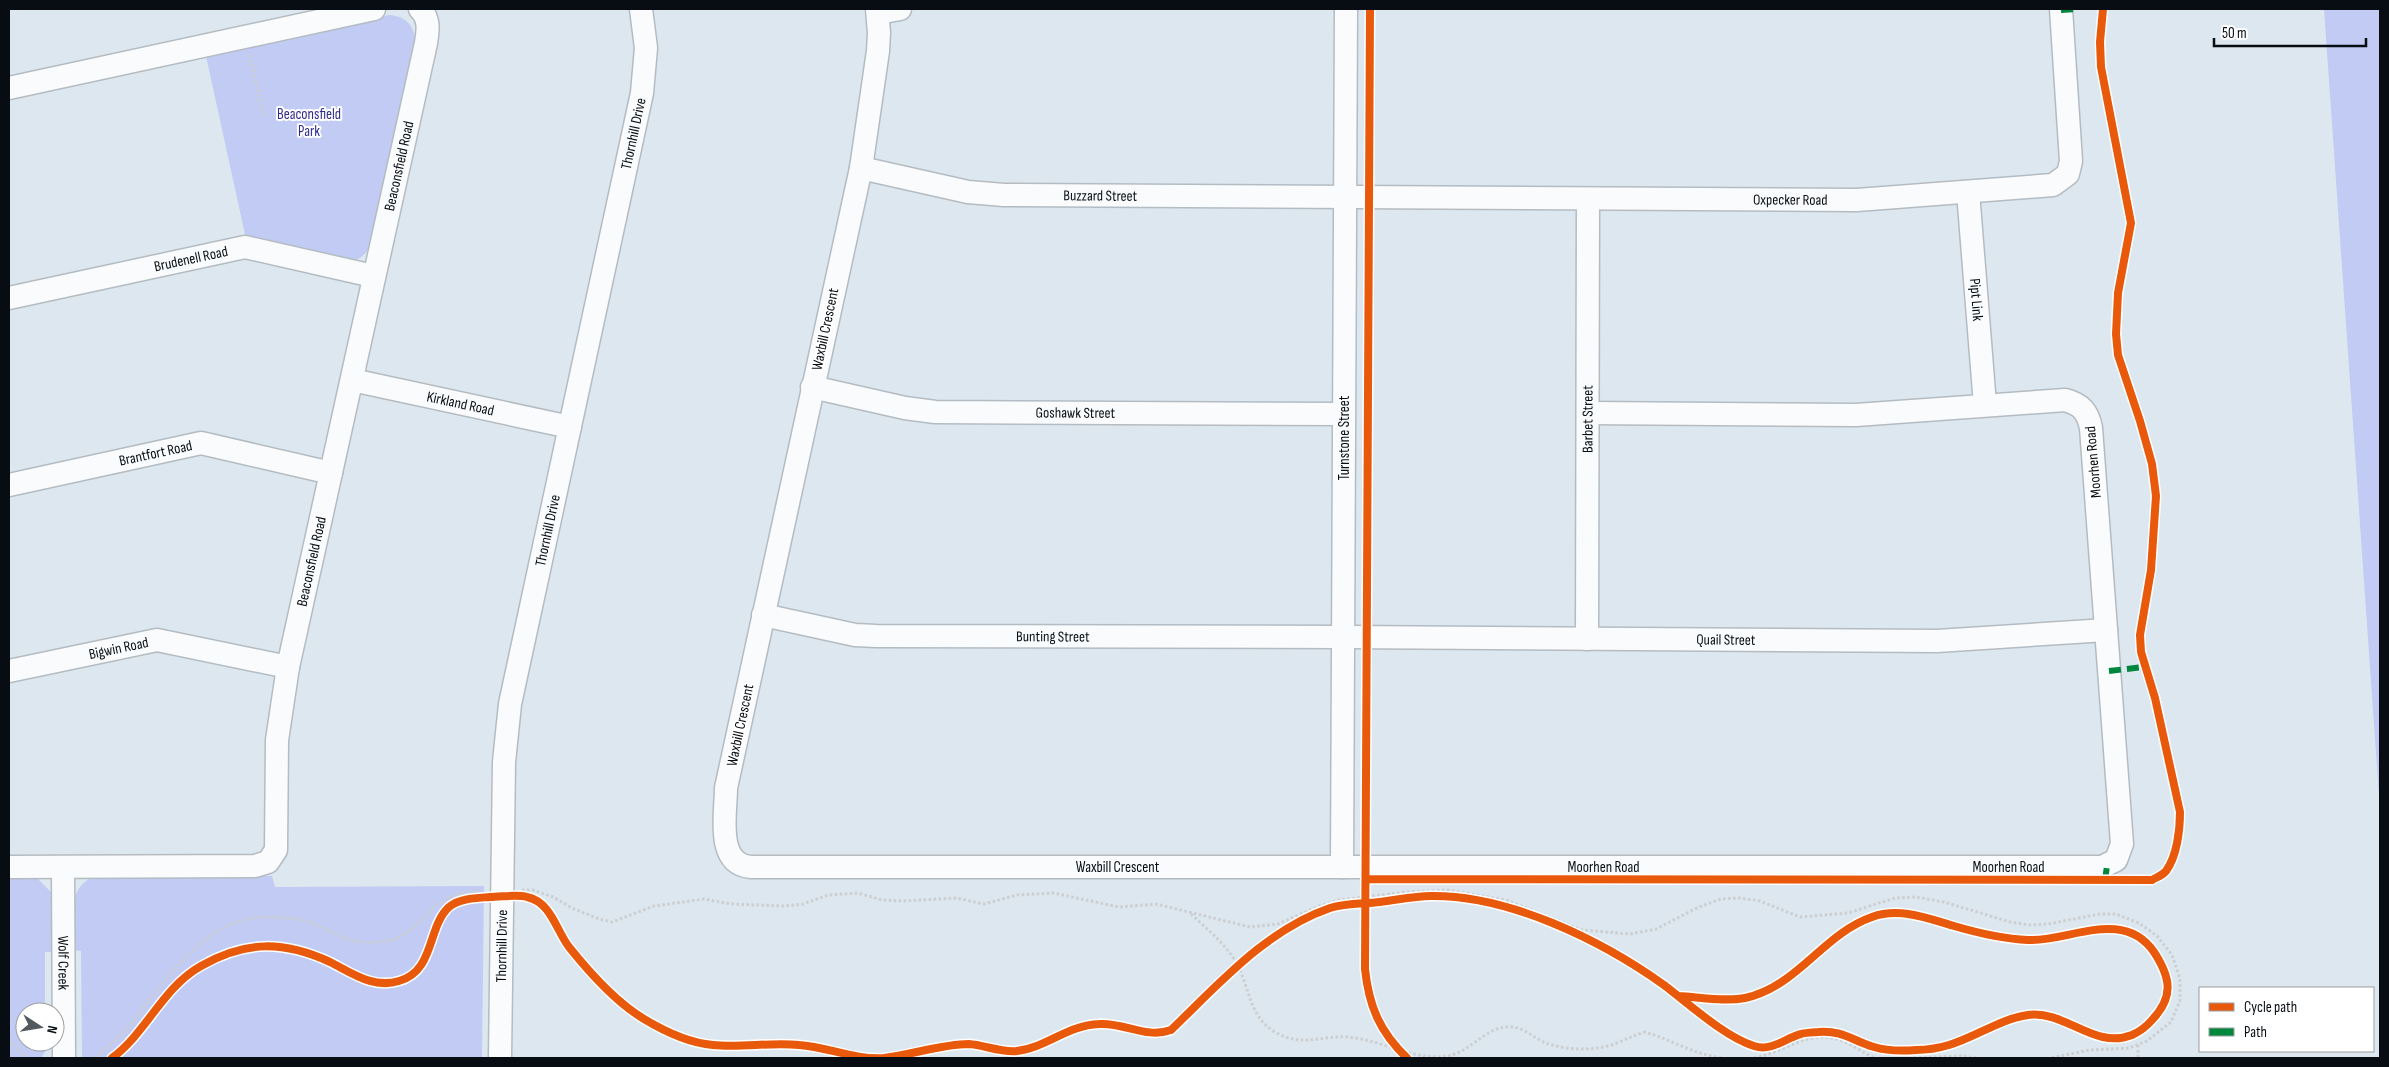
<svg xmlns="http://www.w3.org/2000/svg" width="2389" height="1067" viewBox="0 0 2389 1067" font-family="'Sofia Sans Condensed',sans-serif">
  <rect width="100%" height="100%" fill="#dde7ef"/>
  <path fill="#c1cbf3" d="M2324,9H2380V810Z
    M389,15C405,16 415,25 415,42L371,245C366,254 361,259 351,261L246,239L206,56Z
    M9,876L38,879L52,893L53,952H45V1012H25V1042H45V1052L41,1058H9Z
    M96,876H272L275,887L484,886L482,1058H82L81,951L72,950C73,924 65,886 96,876Z"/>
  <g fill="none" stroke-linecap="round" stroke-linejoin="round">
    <g stroke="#b4bcc2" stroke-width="25">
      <g id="minor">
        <path id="s1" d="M877,9L879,33L878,51L861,168L726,788C726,813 715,864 751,867H2102L2116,860L2122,844L2091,428C2088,412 2081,404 2065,400L1856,415L1589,413"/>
        <path d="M878,13L900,9"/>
        <path d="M9,88L374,9"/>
        <path id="s2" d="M861,168L968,192L1004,195L1857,200L2053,185L2068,174L2071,161L2061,9"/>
        <path id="s3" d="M1968,192L1985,405"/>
        <path id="s4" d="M9,298L245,247L373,276"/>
        <path id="s5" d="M352,380L570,427"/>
        <path id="s6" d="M812,387L905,408L935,412L1342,414"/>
        <path id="s7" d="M9,485L201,443L331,473"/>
        <path id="s8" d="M763,615L855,635L876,636L1345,637L1937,641L2106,630"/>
        <path id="s9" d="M1587,639L1588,199"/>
        <path id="s10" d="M9,671L157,640L288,667"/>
        <path id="s11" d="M9,867L255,866L268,862L276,850L277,740L288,667L426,43C428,30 430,19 420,9"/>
        <path id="s12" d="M1342,867C1346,581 1342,295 1346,9"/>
        <path id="s13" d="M63,868L64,1058"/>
        <path id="s14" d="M500,1058L504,762L510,704L642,93L646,48L641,9"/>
      </g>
    </g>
    <path stroke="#cccfd1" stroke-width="3" stroke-dasharray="2.5 2.5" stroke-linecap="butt" d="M250,55L264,118
      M522,890H533L553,897L572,908L599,919L612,922L654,906L704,899L731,904L783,906L803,904L828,895L858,893L882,900L902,901L956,898L984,904L1017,895L1053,893L1119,907L1156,904L1250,927L1278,924L1319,906L1339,900L1407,892L1447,890L1506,900L1582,930L1630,934L1656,929L1699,907L1721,899L1739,898L1760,901L1800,917L1848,913L1895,898L1916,897L1944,902L2010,922L2030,925L2048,924L2100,914H2116L2139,923L2157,936L2172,955L2180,979V1001L2171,1022L2147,1041L2129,1048L2090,1050L2051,1058
      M1191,914C1208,930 1226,944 1237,964C1250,988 1249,1017 1275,1032C1303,1048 1321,1035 1348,1037C1382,1040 1413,1061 1448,1056C1471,1052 1488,1024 1512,1027C1525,1028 1535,1039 1546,1043C1567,1051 1597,1051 1617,1043C1627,1039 1634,1035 1645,1032C1672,1040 1695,1055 1723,1058
      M9,1041L28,1058
      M2138,1045V1058
      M94,1058C110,1046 124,1032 137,1016C170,974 210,914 271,917C283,918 298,918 309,922C343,934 347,947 387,941C408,938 421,919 435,906C448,895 465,892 481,891
      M1754,1058C1782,1053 1806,1031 1836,1039C1850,1042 1862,1053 1875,1058
      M1914,1058L1961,1056L1979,1058"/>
    <use href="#minor" stroke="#fafbfd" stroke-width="22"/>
    <path stroke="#00873e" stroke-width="6" stroke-dasharray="12 6" stroke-linecap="butt" d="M2061,10L2077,9
      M2109,671L2144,667
      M2105,880L2107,866"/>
    <g stroke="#fff" stroke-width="11">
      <path id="cycleway" d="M1370,9L1365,969C1369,1007 1380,1032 1407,1058
        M1366,879L2152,880C2157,877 2163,875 2166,871C2177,856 2180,830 2180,812L2155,698L2141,652L2140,635L2151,570L2156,496L2152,464L2140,421L2118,355L2116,334L2118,293L2131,223L2101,67L2100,42L2103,9
        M112,1058C147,1032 162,988 201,966C246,940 284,941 330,962C352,973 373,989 399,981C435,971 427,927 449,907C459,898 478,898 490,897C502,897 516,894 527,897C551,902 556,930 569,947C589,972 617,1003 644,1019C664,1031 689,1043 713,1045C741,1048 770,1042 799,1045C828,1047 854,1060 884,1058C911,1055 942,1044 969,1044C984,1045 1002,1053 1017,1051C1045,1048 1068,1025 1099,1024C1124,1022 1146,1039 1171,1030C1219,984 1266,930 1330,908C1346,903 1364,904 1380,902C1397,900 1414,896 1431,896C1509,895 1601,940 1664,985C1689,1004 1725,1037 1754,1046C1772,1052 1785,1038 1801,1034C1803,1033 1816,1032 1818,1032C1843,1030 1853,1041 1874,1047C1887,1051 1903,1051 1916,1050C1927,1050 1939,1048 1949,1045C1976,1037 2000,1019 2028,1015C2066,1010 2094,1050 2132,1035C2141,1031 2146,1027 2152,1020C2174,997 2171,978 2154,952C2123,907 2069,942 2028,940C2003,939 1978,933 1954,926C1927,918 1899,907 1872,917C1823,934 1797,987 1745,998C1724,1002 1700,997 1678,996"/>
    </g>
    <use href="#cycleway" stroke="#e8590c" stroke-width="8"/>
  </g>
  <g text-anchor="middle" stroke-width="4" stroke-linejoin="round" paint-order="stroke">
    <g font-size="15" fill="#2f2c8d" stroke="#fff">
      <text x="309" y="119">Beaconsfield<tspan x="309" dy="17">Park</tspan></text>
    </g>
    <g font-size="15" fill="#070d12" stroke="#fff">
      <text dy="5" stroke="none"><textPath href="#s14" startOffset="938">Thornhill Drive</textPath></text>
      <text dy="5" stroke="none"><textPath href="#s11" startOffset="971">Beaconsfield Road</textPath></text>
      <text dy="5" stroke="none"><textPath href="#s2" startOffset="242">Buzzard Street</textPath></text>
      <text dy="5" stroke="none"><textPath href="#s2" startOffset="932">Oxpecker Road</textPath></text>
      <text dy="5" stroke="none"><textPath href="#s4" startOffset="186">Brudenell Road</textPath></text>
      <text dy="5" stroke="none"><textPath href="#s3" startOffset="108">Pipt Link</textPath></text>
      <text transform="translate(825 329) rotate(-78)" y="5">Waxbill Crescent</text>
      <text dy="5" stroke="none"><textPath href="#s5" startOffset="111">Kirkland Road</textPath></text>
      <text dy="5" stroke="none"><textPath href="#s6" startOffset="266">Goshawk Street</textPath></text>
      <text dy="5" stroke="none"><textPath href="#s9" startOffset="220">Barbet Street</textPath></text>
      <text dy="5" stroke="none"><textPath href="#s12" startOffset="429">Turnstone Street</textPath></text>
      <text dy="5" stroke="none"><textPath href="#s7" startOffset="150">Brantfort Road</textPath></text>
      <text transform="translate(2093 462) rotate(-95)" y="5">Moorhen Road</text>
      <text dy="5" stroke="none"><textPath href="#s14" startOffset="532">Thornhill Drive</textPath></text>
      <text dy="5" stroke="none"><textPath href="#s11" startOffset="566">Beaconsfield Road</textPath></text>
      <text dy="5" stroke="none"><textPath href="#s8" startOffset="292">Bunting Street</textPath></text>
      <text dy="5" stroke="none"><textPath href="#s8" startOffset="965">Quail Street</textPath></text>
      <text dy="5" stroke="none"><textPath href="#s10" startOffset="112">Bigwin Road</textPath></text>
      <text transform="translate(740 725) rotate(-78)" y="5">Waxbill Crescent</text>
      <text dy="5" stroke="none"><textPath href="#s1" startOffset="1254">Waxbill Crescent</textPath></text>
      <text dy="5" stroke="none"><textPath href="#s1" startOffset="1740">Moorhen Road</textPath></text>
      <text dy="5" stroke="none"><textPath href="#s1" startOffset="2145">Moorhen Road</textPath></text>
      <text dy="5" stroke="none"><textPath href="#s14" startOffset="112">Thornhill Drive</textPath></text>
      <text dy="5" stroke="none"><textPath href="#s13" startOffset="95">Wolf Creek</textPath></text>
    </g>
  </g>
  <rect width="2389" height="1067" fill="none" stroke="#070d12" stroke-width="20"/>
  <rect x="2199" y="987" width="175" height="65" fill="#ffffff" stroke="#9c9ea0"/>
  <rect x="2209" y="1003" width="25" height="8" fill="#e8590c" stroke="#9c9ea0"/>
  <text x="2244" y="1012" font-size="15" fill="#070d12">Cycle path</text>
  <rect x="2209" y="1028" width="25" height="8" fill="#00873e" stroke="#9c9ea0"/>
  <text x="2244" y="1037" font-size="15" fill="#070d12">Path</text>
  <g transform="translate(40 1027) rotate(102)"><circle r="24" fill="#ffffff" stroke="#9c9ea0"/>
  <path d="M0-4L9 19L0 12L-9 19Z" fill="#52595f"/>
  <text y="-8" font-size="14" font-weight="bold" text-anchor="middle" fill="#070d12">N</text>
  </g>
  <path d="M2214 38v8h152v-8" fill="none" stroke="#070d12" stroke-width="2.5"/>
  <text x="2222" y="38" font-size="15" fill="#070d12" stroke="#ffffff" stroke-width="4" paint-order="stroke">50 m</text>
</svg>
